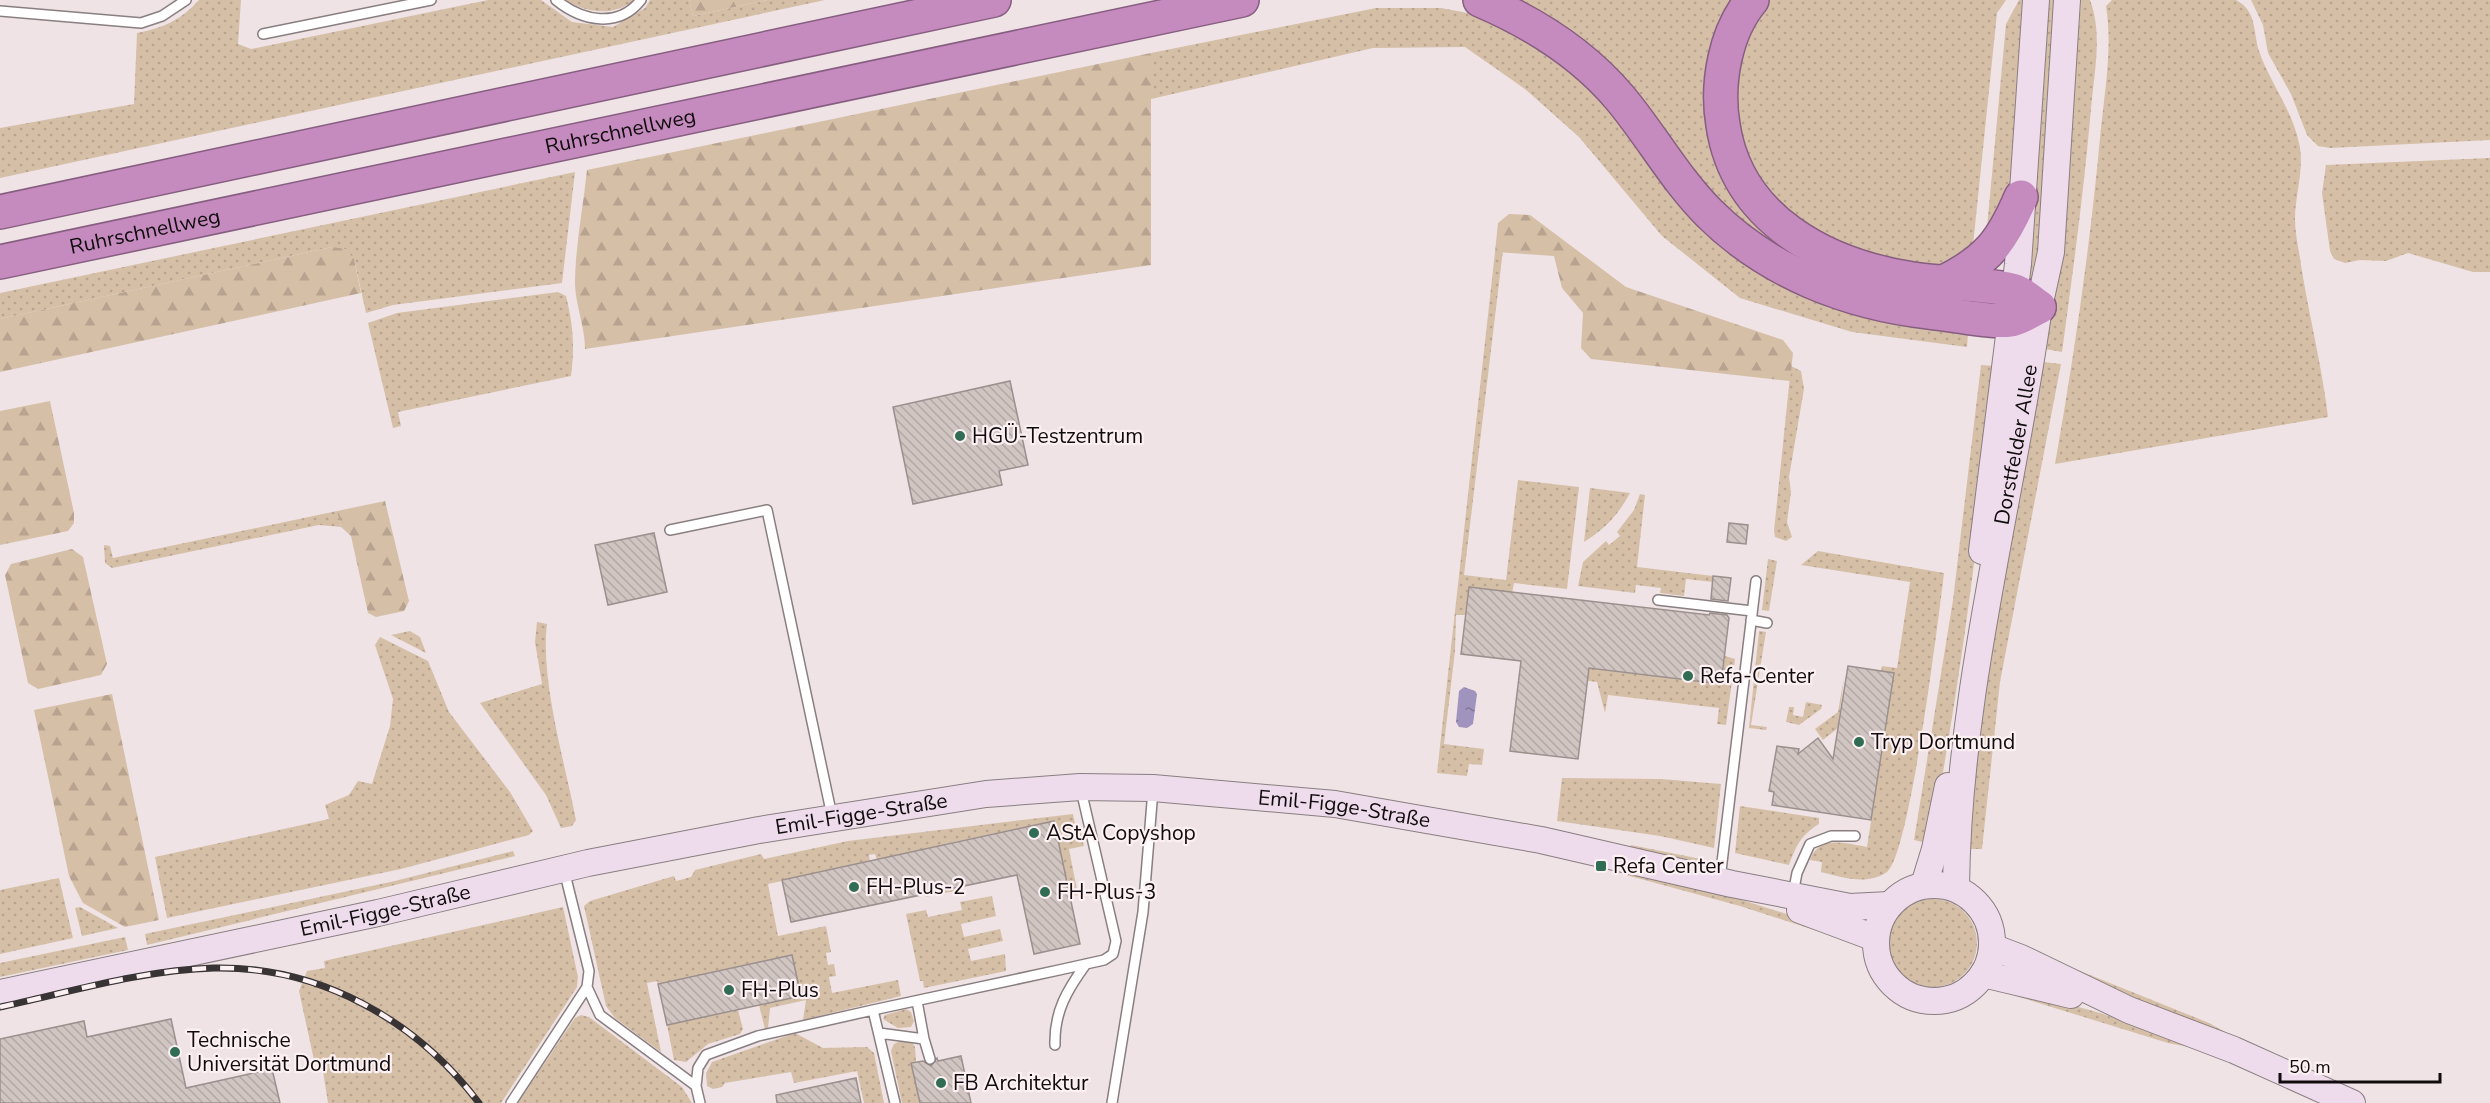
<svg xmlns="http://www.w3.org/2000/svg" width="2490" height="1103" viewBox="0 0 2490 1103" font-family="'Nunito Sans',sans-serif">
  <defs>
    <pattern id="grass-dots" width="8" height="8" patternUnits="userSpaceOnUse" patternTransform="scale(1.5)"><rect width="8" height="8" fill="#d6bfa7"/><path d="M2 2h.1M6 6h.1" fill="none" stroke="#b7a38f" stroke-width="1.8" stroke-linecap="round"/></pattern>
    <pattern id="forest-firs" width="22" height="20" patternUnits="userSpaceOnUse" patternTransform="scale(1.5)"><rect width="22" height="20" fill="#d6bfa7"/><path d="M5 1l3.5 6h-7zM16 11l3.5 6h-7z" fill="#b7a38f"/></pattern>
    <pattern id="water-ripples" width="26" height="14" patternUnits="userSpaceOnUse" patternTransform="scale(1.5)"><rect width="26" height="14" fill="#a093be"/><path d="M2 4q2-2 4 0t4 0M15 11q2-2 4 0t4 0" fill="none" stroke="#817699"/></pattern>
    <pattern id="building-back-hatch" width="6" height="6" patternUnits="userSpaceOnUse" patternTransform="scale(1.5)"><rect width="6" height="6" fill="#d1c5c2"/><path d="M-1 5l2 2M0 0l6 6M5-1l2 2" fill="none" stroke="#b2a8a6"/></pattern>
  </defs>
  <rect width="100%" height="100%" fill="#efe3e5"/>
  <path fill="url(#grass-dots)" d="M199,0H241L238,44L251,49L488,0H541L572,22L613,27L645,8L650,0H689L693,16L767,0H825L0,178V128L134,104L137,33C163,28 181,20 199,0Z
    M564,0H635C612,17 588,13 564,0Z
    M1496,0H1740L1709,84L1775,234L1769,244L1741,223Z
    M1765,0H2006L1997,13L1972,255L1929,271L1800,230L1739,153L1733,67Z
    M2019,0H2026L2011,176L2007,202L1986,238L2006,24Z
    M2049,0H2058L2047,211L2032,284L2022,282Z
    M2081,0H2090C2103,34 2094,73 2091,109C2084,190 2073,271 2062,352L2045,349L2072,126Z
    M2112,0H2236C2257,11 2253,31 2259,51C2270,83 2292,109 2299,143C2305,168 2295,194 2295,219C2295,234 2299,250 2301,265C2309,316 2322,366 2328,417L2055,464C2074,356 2090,247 2100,138C2104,94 2113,50 2106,6Z
    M2251,0H2490V140L2330,148L2318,146L2307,135L2291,94L2268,53L2263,25Z
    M1376,8H1441L1489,17L1576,66L1697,221L1759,274L1829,308L1887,322L1968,333L1967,347L1852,332L1740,298L1662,236L1579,137L1525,89L1465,47L1373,48L1151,99V53Z
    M2490,158V272H2473L2408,253L2386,261L2360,260L2345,263L2334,259L2330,251L2322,193L2326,165Z
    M575,172L562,283L393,305L366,313L354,259L332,247L0,319V293Z
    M1503,250L1464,575L1506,580L1518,480L1579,487L1567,589L1514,583L1512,593L1469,587L1465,615H1456L1455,651L1444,744L1484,749L1482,765L1469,764L1467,776L1437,773L1495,252Z
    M558,292L566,296C573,324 575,347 571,376L398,412L401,426L393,428L368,323L397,313Z
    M2043,362L2061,364L2000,682L1982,849H1964L1974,750Z
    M1981,365L1995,366C1981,527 1960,686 1930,844L1914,840L1953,600Z
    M1791,366L1801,371L1804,389L1789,477L1791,492L1787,522L1792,537L1786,541L1775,537L1774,531Z
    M1590,488L1630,493C1618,515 1606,528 1584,542Z
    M1640,494L1645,495L1637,567L1713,576V582L1686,579L1684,596L1660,593L1661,588L1636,585L1635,593L1578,586L1583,562L1606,541L1609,545L1620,536L1617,532L1634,510Z
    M337,511L341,527L319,525L112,568L105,563L104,545L110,546L113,558Z
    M1818,551L1944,573C1939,615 1910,854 1887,872C1867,886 1842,877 1821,872L1822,862L1810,860C1819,834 1848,844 1867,847L1894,673L1881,671L1882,666L1897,668L1910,582L1801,565Z
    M1768,559L1777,561L1769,611L1762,610Z
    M537,622L547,624C540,679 565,763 576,820L572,826L561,828L546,795L480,703L542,684L535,642Z
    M410,631L420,637L426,653L391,635Z
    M1759,631L1766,632L1751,725L1767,727L1766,730L1749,728Z
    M380,637L428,661L449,712L510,792L533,831L529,835L401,869L167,918L155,857L329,819L325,805L349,795L358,781L372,784L390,726L393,699L375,645Z
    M1725,656L1735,659L1726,725L1717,724L1719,708L1608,695L1605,713L1597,682L1581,680L1588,668L1721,684Z
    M1844,678L1838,728L1823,740L1815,729L1838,712Z
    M1806,702L1822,705L1821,709L1799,725L1786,722L1789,707H1794L1793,715L1803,717Z
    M1562,778L1661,779L1721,784L1714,848L1660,836L1557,821Z
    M1740,806L1819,818V824C1801,835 1796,846 1789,865L1735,853Z
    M1073,814L1075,824L1080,828L1084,846L1069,849L1078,895L1070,896L1054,821L944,844L954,891L926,897L917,852L877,860L875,854L869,855L870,862L768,884L778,936L826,926L831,952L826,953L828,965L834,964L836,976L829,977L832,993L898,980L901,996L803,1020L806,1000L770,1008L768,1028L765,1029L759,1005L792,955L658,984L657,981L647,983L661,1052L615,1018L606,1006L584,906L590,901L674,876L676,881L691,877L695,870L761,854L764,859L848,841Z
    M1631,845L1706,860L1705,865L1630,849Z
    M513,851L515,856L147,945L145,934L395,881Z
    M1627,871L1742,900L1838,930L1836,937L1740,906L1626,875Z
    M59,878L73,938L0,954V890Z
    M992,896L996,916L961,924L964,937L1000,929L1003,941L968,949L971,961L1005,954L1006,971L924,988L923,981H920L906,914L926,910L928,917L962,910L960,902Z
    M1889 943a44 44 0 1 1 88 0a44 44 0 1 1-88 0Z
    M80,907L118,928L82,936L75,908Z
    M563,907L578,977L577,987L501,1103H328L321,1059L314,1060L299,991L307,971L325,968L324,961Z
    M125,937L128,950L0,977V963Z
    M2033,952L2209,1023L2238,1039L2032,958Z
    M2018,990L2100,1013L2190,1045L2189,1047L2168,1043L2016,996Z
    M906,1009L911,1012L914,1021L911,1027L898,1028L883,1019L885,1015Z
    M738,1010L743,1029L740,1034L708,1044L686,1062L674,1060L667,1025Z
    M581,1015L589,1017L682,1087L692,1103H518L575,1018Z
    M795,1033L823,1048L867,1047L874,1053L884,1103H864L857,1071L794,1083L791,1072L725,1083L722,1087L713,1089L707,1086L706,1073L712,1062Z
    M901,1041H911L915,1047L916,1062L911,1064L920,1103H902L891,1051L894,1044Z"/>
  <path fill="url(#forest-firs)" d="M689,0H767L693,16Z
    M1151,53V265L585,349C585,327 576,307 575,285C575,247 583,208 587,170Z
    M1509,214L1530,215L1626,287L1783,340L1793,353L1790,381L1591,359L1581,348L1583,313L1562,288L1554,256L1495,252L1498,223Z
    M332,247L346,249L354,259L361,293L0,372V319Z
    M50,401L74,513V523L68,531L0,545V411Z
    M385,501L409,601L404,611L376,617L368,613L351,536L341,527L337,511Z
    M72,549L83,557L107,664L101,675L38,689L28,683L5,575L11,564Z
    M112,694L159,920L125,927L83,903L69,876L34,710Z"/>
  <path fill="url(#water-ripples)" d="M1464,687L1475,691L1477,694L1473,724L1467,728L1459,727L1456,722L1459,691Z"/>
  <path fill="url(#building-back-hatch)" stroke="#9b908d" stroke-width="1.5" d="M1010,381L1028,465L999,471L1002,485L913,504L893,407Z
    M1729,523L1748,525L1746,544L1727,542Z
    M654,533L667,592L608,605L595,545Z
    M1713,576L1731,578L1728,601L1711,599Z
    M1469,587L1709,615L1710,613L1727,615L1729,618L1721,684L1589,668L1578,759L1510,751L1521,661L1461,654Z
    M1848,666L1894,673L1871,820L1772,805L1774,792L1769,791L1777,746L1799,749L1798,754L1818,738L1833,759Z
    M1054,821L1080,944L1034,954L1017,875L791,922L782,880Z
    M792,955L801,996L667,1025L658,984Z
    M171,1019L186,1088L272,1069L280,1103H0V1039L84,1021L87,1037Z
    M961,1056L971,1103H920L911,1063L923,1061L931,1066L937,1058L938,1061Z
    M856,1078L861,1103H777L776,1095Z"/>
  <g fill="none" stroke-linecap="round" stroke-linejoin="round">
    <g stroke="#897e80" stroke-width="12">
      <path id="lane" d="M556,0C582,21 618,29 641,0
        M0,11L141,23L162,16L186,0
        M263,34L431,0
        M670,530L767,510L832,816
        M1658,600L1752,611
        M1751,620L1767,623
        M564,870L589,971L587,987L600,1015L696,1086
        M1720,879L1756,581
        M1793,894L1797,873L1810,844L1831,836H1855
        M917,1001L924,1039
        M873,1010L1059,970L1104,960L1113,954L1116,941L1081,790
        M879,1033L924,1039L930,1059
        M1055,1045C1054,1012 1067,990 1086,964
        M511,1103L587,987
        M700,1103L696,1086L698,1068L706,1055L758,1036L873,1010L895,1103
        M1112,1103L1143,912L1153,790"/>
    </g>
    <g stroke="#897e80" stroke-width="28">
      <g id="secondary">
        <path d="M1982,551L2018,264L2036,0"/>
        <circle cx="1934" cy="943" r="58"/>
        <path d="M1924,885L1935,849L1948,786"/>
        <path id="s1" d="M1956,888C1958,692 2012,500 2039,307L2051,252L2067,0"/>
        <path d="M1800,910L1875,938"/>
        <path d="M1992,947L2021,958L2129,1010L2234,1050L2352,1103"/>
        <path d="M1983,974L2071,995"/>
        <path id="s2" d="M0,993L378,913L588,863L759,830L986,794L1080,787L1153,788L1335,804L1541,840L1732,884L1850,907L1889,905"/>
      </g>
    </g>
    <g stroke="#865e80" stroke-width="36">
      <g id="highway">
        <path d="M1480,0C1534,23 1582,53 1620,98C1651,135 1675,179 1709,213C1768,272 1848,303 1929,312C1948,314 1994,323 2010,320C2019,319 2031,311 2039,307"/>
        <path d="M1752,0C1725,32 1716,84 1723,125C1737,220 1826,266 1913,279C1945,284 1980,283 2012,290C2021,292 2031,301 2039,307"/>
        <path d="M0,212L994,0"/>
        <path id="s3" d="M0,262L1242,0"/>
        <path d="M1942,283C1987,261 2002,242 2021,197"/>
      </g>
    </g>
    <use href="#lane" stroke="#fff" stroke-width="9"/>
    <use href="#secondary" stroke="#eedcec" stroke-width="26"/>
    <use href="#highway" stroke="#c58abe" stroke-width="33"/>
    <g stroke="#383334" stroke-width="7">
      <path id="rail" d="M0,1007C70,992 142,970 214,968C320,966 416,1020 479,1103"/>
    </g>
    <use href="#rail" stroke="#fcf0f2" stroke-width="4.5" stroke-dasharray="14" stroke-linecap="butt"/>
  </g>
  <g fill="#316c55" stroke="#fcf0f2" stroke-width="2">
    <circle cx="960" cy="436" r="6"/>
    <circle cx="1688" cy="676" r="6"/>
    <circle cx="1859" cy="742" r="6"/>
    <circle cx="1034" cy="833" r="6"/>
    <rect x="1595" y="860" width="12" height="12" rx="3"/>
    <circle cx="854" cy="887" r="6"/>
    <circle cx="1045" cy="892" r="6"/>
    <circle cx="729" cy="990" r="6"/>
    <circle cx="175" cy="1052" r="6"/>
    <circle cx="941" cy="1083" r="6"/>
  </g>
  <g text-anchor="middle" stroke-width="4.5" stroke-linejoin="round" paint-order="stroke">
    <g font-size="21" fill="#100c0d" stroke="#fcf0f2">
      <text dy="7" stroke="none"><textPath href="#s3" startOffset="634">Ruhrschnellweg</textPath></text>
      <text dy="7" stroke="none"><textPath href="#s3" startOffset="148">Ruhrschnellweg</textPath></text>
      <text dy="7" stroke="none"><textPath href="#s1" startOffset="448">Dorstfelder Allee</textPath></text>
      <text dy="7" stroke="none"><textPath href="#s2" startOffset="1366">Emil-Figge-Straße</textPath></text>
      <text dy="7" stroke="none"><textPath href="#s2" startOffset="880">Emil-Figge-Straße</textPath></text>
      <text dy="7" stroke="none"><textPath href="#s2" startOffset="394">Emil-Figge-Straße</textPath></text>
    </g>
    <g font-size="21" fill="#100c0d" stroke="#fcf0f2" text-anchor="start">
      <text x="972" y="443">HGÜ-Testzentrum</text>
      <text x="1700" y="683">Refa-Center</text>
      <text x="1871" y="749">Tryp Dortmund</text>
      <text x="1046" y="840">AStA Copyshop</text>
      <text x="1613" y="873">Refa Center</text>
      <text x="866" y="894">FH-Plus-2</text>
      <text x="1057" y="899">FH-Plus-3</text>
      <text x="741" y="997">FH-Plus</text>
      <text x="187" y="1047">Technische<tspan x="187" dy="24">Universität Dortmund</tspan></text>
      <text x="953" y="1090">FB Architektur</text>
    </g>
  </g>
  <path d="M2280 1073v9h160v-9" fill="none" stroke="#100c0d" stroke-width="3"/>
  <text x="2289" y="1073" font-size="18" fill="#100c0d" stroke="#fcf0f2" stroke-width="4.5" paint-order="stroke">50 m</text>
</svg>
